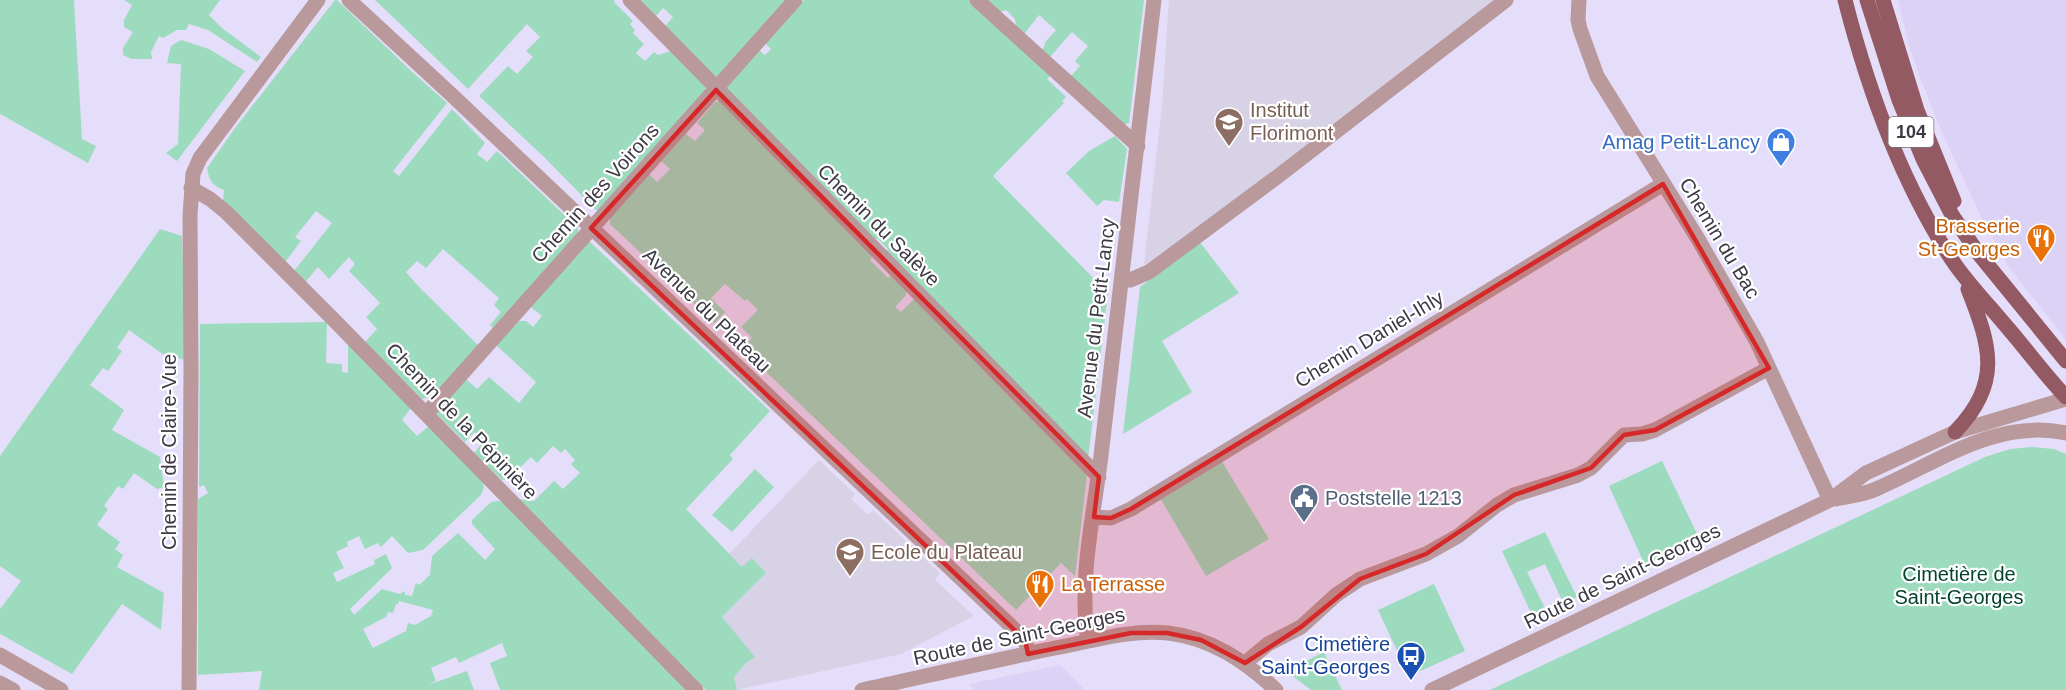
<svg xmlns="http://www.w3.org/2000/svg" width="2066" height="690" viewBox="0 0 2066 690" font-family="Helvetica,sans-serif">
  <rect width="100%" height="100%" fill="#e5defa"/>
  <path fill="#dbd2f5" d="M1898,0H2066V340L2008,266L1985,225L1943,135L1921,80L1909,45Z
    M1060,665L1085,690H973L970,684Z"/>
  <path fill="#d8d2e7" d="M1169,0H1494L1149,266L1144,264L1162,105Z
    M819,460L855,494L851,499L868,515L873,510L940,573L935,580L974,616L901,654L737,690L734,677L746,663L722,617L766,573L752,558L743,568L729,554Z"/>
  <path fill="#9cdbbd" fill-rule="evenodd" d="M0,0H74L82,139L96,146L88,163L0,114Z
    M124,0H220L209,15L222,28L261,57L257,62L208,30L189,24L186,30H177L163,38L159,36L151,52L152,59H131L123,55V48L133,32L124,27V20L132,5Z
    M335,0H337L409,69L447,103L393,171L399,176L452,109L485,143L477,154L487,162L497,151L578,228V234L493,328L490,325L501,312L494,305L499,298L443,249L426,268L417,261L406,272L418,286L479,346L431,397L422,399L365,342L377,329L366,317L380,303L349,271L355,264L349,257L329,279L318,267L303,285L294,271L332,223L316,211L295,237L301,241L286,261L282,262L223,201L224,190C213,186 209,181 207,168L235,128Z
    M375,0H615L614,2L633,21L630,24L635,30L633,33L644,44L636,53L645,61L654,52L658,55L671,51L705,85V91L599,211L596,210L544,157L479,96L508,66L517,74L533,57L526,51L540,37L527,24L468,89Z
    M639,0H787L718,77H712L664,27L673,17L663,8L655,17Z
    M804,0H971L1051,75L1047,79L1066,97L1062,101L1064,103L993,176L1108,293L1088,459L884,253L888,249L878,239L872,240L727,92L726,87L759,50L765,55L771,49L765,43Z
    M987,0H1144L1129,123L1122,125L1070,77L1080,66L1075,61L1088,46L1072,32L1049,58L1042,51L1046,41L1056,30L1039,15L1024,34L1016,26L1015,19L1006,10L1000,12Z
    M181,40L209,49L245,71L177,161L166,153L178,144L181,64L167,63L171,46Z
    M720,101L873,256L870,260L888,278L891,275L906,289V295L895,307L901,312L915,298L1087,474L1075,576L1061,563L1016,610L742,349L752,338L741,327L758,310L747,299L745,301L725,284L711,298L725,312L715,323L675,285L680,279L664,265L659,270L610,224V218L649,174L657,182L670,169L661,161L686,134L695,141L705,130L697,123L715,102Z
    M1115,136L1127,149L1119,202L1104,200L1097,206L1066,173L1089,151Z
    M160,229L182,236L186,360L164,355L129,330L117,348L122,351L108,371L103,368L90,385L124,410L112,430L160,457L164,487L157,489L134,473L123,489L118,486L104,506L108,509L97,525L120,542L115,549L123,555L117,567L164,593L161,630L122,604L72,674L0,634V609L21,581L0,566V456Z
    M589,241L770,411L730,455L733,459L686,509L742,567L752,558L766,573L722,617L755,657L746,663L734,677L737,690H706L519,499L534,501L554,481L563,489L580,473L571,464L575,460L565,449L561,453L553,446L537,463L531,457L509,478L502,480L474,453L484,441L474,432L465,442L436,413L466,379L477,389L489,377L519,403L536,382L496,345L519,321H526L533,327L542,316L531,307Z
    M1199,241L1239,293L1162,341L1192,392L1123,434L1140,287Z
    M327,322L326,363L342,364V372L348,373V344L411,408L402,420L417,436L429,426L482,480L484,487L481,495L423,550L408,553L392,536L381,547L378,543L365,549L359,536L347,542L348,546L336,552L344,568L333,573L337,582L375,564L374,560L386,554L392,568L350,609L354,615L382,589L400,594L405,591V595L412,596L416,583L419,585L430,575L432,556L458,533L485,560L495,549L472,524V520L491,502L499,501L509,507L687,690H500L490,663L507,656L502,643L459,663L456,657L431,668L436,681L428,685L467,671L474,690H259L262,671L198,675V499L208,493L204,485L199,487L200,324ZM399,601L433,610L431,616L415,625L408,623L406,631L373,648L363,629L386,617L388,612L393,613L396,604H398Z
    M2032,447L2054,449L2066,454V690H1490L1985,457L2010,449Z
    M1221,460L1269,539L1206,576L1160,498Z
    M1662,461L1700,540L1645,565L1609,486Z
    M755,469L774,487L732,532L712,515Z
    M1545,532L1577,597L1569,601L1561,598L1545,564L1527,572L1544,606L1541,614L1533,617L1502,551Z
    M1434,584L1465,651L1409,676L1378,610Z
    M1324,652L1342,690H1311L1286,671Z"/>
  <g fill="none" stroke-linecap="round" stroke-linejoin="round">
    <path stroke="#ba999c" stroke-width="15" d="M349,0L455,98L1011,626L1025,640L1028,654
      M630,0L1099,477
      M977,0L1138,146
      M1579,0L1578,20L1580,29L1597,76L1698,239L1757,342L1830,500
      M191,188L210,199L226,212L330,316L696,690
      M1122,279L1130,280L1149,272L1277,177L1506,0
      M426,414L795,0
      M1836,499C1849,496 1864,495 1876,489C1937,463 1996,418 2066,433
      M1094,517L1111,518L1131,509L1663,184
      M1088,641C1078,577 1095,511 1102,447C1118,298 1137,149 1154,0
      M0,655L61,690
      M1245,663L1268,644L1301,627L1336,595L1360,579L1426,554L1458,536L1497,505L1514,495L1578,475L1591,468L1624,435L1642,434L1655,430L1769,368
      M0,683L13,690
      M189,690L191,372L190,215L193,174L200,158L318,0
      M862,690C926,676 991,661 1055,648C1092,641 1131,629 1168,633C1211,638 1245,661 1276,690
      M1432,690L1830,500L1866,473L1955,432L2066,399"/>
    <path stroke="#945a63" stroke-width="15" d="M1845,0C1868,90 1901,182 1952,260C1968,284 1989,305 2007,327C2027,350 2045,375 2066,397
      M1867,0L1899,100L1923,159L1952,215L1978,253L2066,361
      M1883,0L1917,110L1954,201
      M1955,432C2002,383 1991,347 1968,289"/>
  </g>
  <path fill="#d62828" fill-opacity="0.2" stroke="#d62828" stroke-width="4.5" stroke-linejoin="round" d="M716,90L1099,477L1094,517L1111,518L1131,509L1663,184L1769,368L1655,430L1624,435L1591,468L1514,495L1426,554L1360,579L1301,627L1245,663L1201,640L1167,633H1131L1028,654L1025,640L591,228Z"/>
  <defs>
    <g id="school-pin" transform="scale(1.5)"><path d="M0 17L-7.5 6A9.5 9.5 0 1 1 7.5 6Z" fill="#8d6e63" stroke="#fff"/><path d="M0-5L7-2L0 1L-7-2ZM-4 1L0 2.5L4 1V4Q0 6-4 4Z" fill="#fff"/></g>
    <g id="shop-pin" transform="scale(1.5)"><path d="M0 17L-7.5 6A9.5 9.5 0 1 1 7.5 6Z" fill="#3f7fe0" stroke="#fff"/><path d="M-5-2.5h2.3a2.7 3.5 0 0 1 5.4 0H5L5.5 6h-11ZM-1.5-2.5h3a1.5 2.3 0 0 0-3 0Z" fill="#fff"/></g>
    <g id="restaurant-pin" transform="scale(1.5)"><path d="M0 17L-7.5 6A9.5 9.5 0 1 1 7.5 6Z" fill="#e8710a" stroke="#fff"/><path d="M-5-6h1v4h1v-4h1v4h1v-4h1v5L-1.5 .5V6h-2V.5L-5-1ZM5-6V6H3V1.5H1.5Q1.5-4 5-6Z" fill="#fff"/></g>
    <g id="civic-pin" transform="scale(1.5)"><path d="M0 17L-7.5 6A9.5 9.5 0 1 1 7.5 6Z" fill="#5c6f8a" stroke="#fff"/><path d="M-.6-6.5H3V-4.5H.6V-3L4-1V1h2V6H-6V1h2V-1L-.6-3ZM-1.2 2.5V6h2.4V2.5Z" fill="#fff"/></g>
    <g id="bus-pin" transform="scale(1.5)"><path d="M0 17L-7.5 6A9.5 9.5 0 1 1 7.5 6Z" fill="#1a4fb4" stroke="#fff"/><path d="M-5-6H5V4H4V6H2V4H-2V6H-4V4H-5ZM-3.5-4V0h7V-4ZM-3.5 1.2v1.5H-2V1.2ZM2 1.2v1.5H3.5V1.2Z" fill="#fff"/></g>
  </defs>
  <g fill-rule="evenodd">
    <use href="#school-pin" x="1229" y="122"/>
    <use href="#shop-pin" x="1781" y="142"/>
    <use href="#restaurant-pin" x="2041" y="238"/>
    <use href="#civic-pin" x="1304" y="498"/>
    <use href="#school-pin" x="850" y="552"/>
    <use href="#restaurant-pin" x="1040" y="584"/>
    <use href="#bus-pin" x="1411" y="656"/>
  </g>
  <g text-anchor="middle" stroke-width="4.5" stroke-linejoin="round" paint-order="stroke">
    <rect fill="#fff" stroke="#77757d" stroke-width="1.5" x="1888.5" y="117" width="45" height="30" rx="4.5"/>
    <g font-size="18" font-weight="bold" fill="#3d3a45">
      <text x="1911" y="138">104</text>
    </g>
    <g font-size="20" fill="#785e54" stroke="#fff" text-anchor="start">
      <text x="1250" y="117">Institut<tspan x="1250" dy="23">Florimont</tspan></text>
      <text x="871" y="559">Ecole du Plateau</text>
    </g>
    <g font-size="20" fill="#366cbe" stroke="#fff" text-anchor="end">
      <text x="1760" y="149">Amag Petit-Lancy</text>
    </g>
    <g font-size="20" fill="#3d3a45" stroke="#fff">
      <text transform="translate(595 193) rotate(-48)" y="7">Chemin des Voirons</text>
      <text transform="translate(879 225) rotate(45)" y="7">Chemin du Salève</text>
      <text transform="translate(1720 238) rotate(59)" y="7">Chemin du Bac</text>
      <text transform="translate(707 310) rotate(44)" y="7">Avenue du Plateau</text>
      <text transform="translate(1096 318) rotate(-83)" y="7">Avenue du Petit-Lancy</text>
      <text transform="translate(1369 339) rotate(-31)" y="7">Chemin Daniel-Ihly</text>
      <text transform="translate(462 421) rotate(46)" y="7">Chemin de la Pépinière</text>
      <text transform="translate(169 452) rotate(-90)" y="7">Chemin de Claire-Vue</text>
      <text transform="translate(1622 576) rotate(-26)" y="7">Route de Saint-Georges</text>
      <text transform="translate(1019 636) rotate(-12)" y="7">Route de Saint-Georges</text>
    </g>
    <g font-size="20" fill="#c56008" stroke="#fff" text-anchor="end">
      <text x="2020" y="233">Brasserie<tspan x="2020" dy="23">St-Georges</tspan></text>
      <text x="1061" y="591" text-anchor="start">La Terrasse</text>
    </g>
    <g font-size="20" fill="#4e5e75" stroke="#fff" text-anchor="start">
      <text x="1325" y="505">Poststelle 1213</text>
    </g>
    <g font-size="20" fill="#04452f" stroke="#fff">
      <text x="1959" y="581">Cimetière de<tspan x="1959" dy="23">Saint-Georges</tspan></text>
    </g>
    <g font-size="20" fill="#164399" stroke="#fff" text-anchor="end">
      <text x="1390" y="651">Cimetière<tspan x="1390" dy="23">Saint-Georges</tspan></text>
    </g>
  </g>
</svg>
